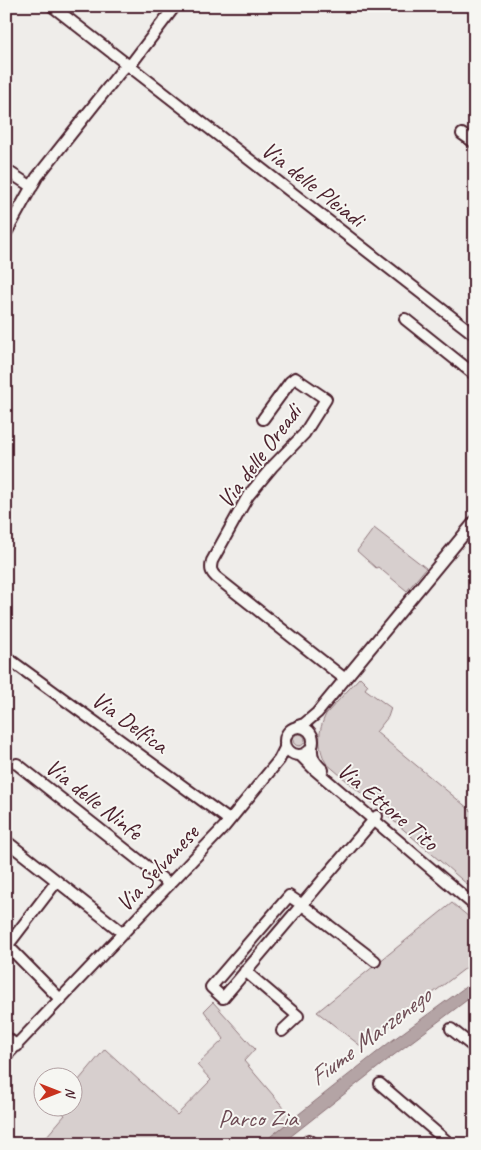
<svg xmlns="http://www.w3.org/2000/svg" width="481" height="1150" viewBox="0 0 481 1150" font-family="Caveat,sans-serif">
  <rect width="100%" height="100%" fill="#efedea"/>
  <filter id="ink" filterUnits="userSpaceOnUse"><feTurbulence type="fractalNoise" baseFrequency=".02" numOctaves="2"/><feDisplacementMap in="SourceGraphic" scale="10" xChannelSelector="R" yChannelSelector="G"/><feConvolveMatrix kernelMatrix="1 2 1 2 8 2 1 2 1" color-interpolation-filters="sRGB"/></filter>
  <g filter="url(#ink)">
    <path fill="#d7cfce" stroke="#90777c" d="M374,528L426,568L407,591L378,567L376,568L357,551Z
      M360,677L368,685L365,689L391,708L388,717L376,732L475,814V891L326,763C317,746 318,731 326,714Z
      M293 740a6 6 0 1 1 12 0a6 6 0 1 1-12 0Z
      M452,903L475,922V961L362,1047L317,1012Z
      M213,1002L255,1049L244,1061L296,1122L268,1144H40L65,1115L57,1108H72L73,1087L105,1049L177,1115L211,1080L197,1065L224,1039L204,1011Z"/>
    <path fill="#b4a4a5" stroke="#8a6f74" d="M475,980V994L390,1058L281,1144H261L390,1042Z"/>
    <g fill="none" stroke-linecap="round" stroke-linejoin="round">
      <g stroke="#4a1f2b" stroke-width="14">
        <path id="minor" d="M52,6L475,335
          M462,134L475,143
          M6,170L32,187
          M6,233L37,177L121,71L127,65L132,63L175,6
          M405,319L475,375
          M263,419L290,382L295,378L326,399L304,434L272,467L248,496L212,561C210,569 211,572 216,577L345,679
          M6,657L229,820
          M298,726L304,724L317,713L475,521
          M285 741a14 14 0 1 1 28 0a14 14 0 1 1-28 0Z
          M312,747C311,757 315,763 323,770
          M300,755L315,770L475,906
          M17,764L164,880L169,885
          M6,841L118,929L123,934
          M6,944L61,1000
          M8,945L57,881
          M375,961L301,904L289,896L211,987L223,998L377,816
          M245,971L298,1016L282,1031
          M451,1029L475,1048
          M6,1037L17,1046
          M6,1056L224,827L279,760L285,748V744
          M380,1084L450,1144
          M309,1140L314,1144"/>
      </g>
      <use href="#minor" stroke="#f6f6f2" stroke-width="10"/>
    </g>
  </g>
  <g text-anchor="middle" stroke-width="4" stroke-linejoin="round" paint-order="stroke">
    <g font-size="24" fill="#4a1f2b" stroke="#f6f6f2">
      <text transform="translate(313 184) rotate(38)" y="8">Via delle Pleiadi</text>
      <text transform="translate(259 456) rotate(-53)" y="8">Via delle Oreadi</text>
      <text transform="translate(130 722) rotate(36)" y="8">Via Delfica</text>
      <text transform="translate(94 799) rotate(38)" y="8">Via delle Ninfe</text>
      <text transform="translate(388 806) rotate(40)" y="8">Via Ettore Tito</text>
      <text transform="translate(157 868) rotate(-47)" y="8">Via Selvanese</text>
    </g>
    <g font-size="24" fill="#6d4b54" stroke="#f6f6f2">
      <text x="258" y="1126">Parco Zia</text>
    </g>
    <g font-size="25" font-style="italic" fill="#6f4e56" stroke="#f6f6f2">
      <text transform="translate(369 1036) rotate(-37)" y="9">Fiume Marzenego</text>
    </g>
  </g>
  <rect width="481" height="1150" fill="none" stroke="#f6f6f2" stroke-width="25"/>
  <rect x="12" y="12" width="456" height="1125" fill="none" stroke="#4a1f2b" stroke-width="2" filter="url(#ink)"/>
  <g transform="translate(58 1092) rotate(90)"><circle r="24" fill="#f6f6f2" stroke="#b1a0a2"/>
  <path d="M0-4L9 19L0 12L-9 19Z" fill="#c8321e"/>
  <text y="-8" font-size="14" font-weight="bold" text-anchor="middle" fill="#4a1f2b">N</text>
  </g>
</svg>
